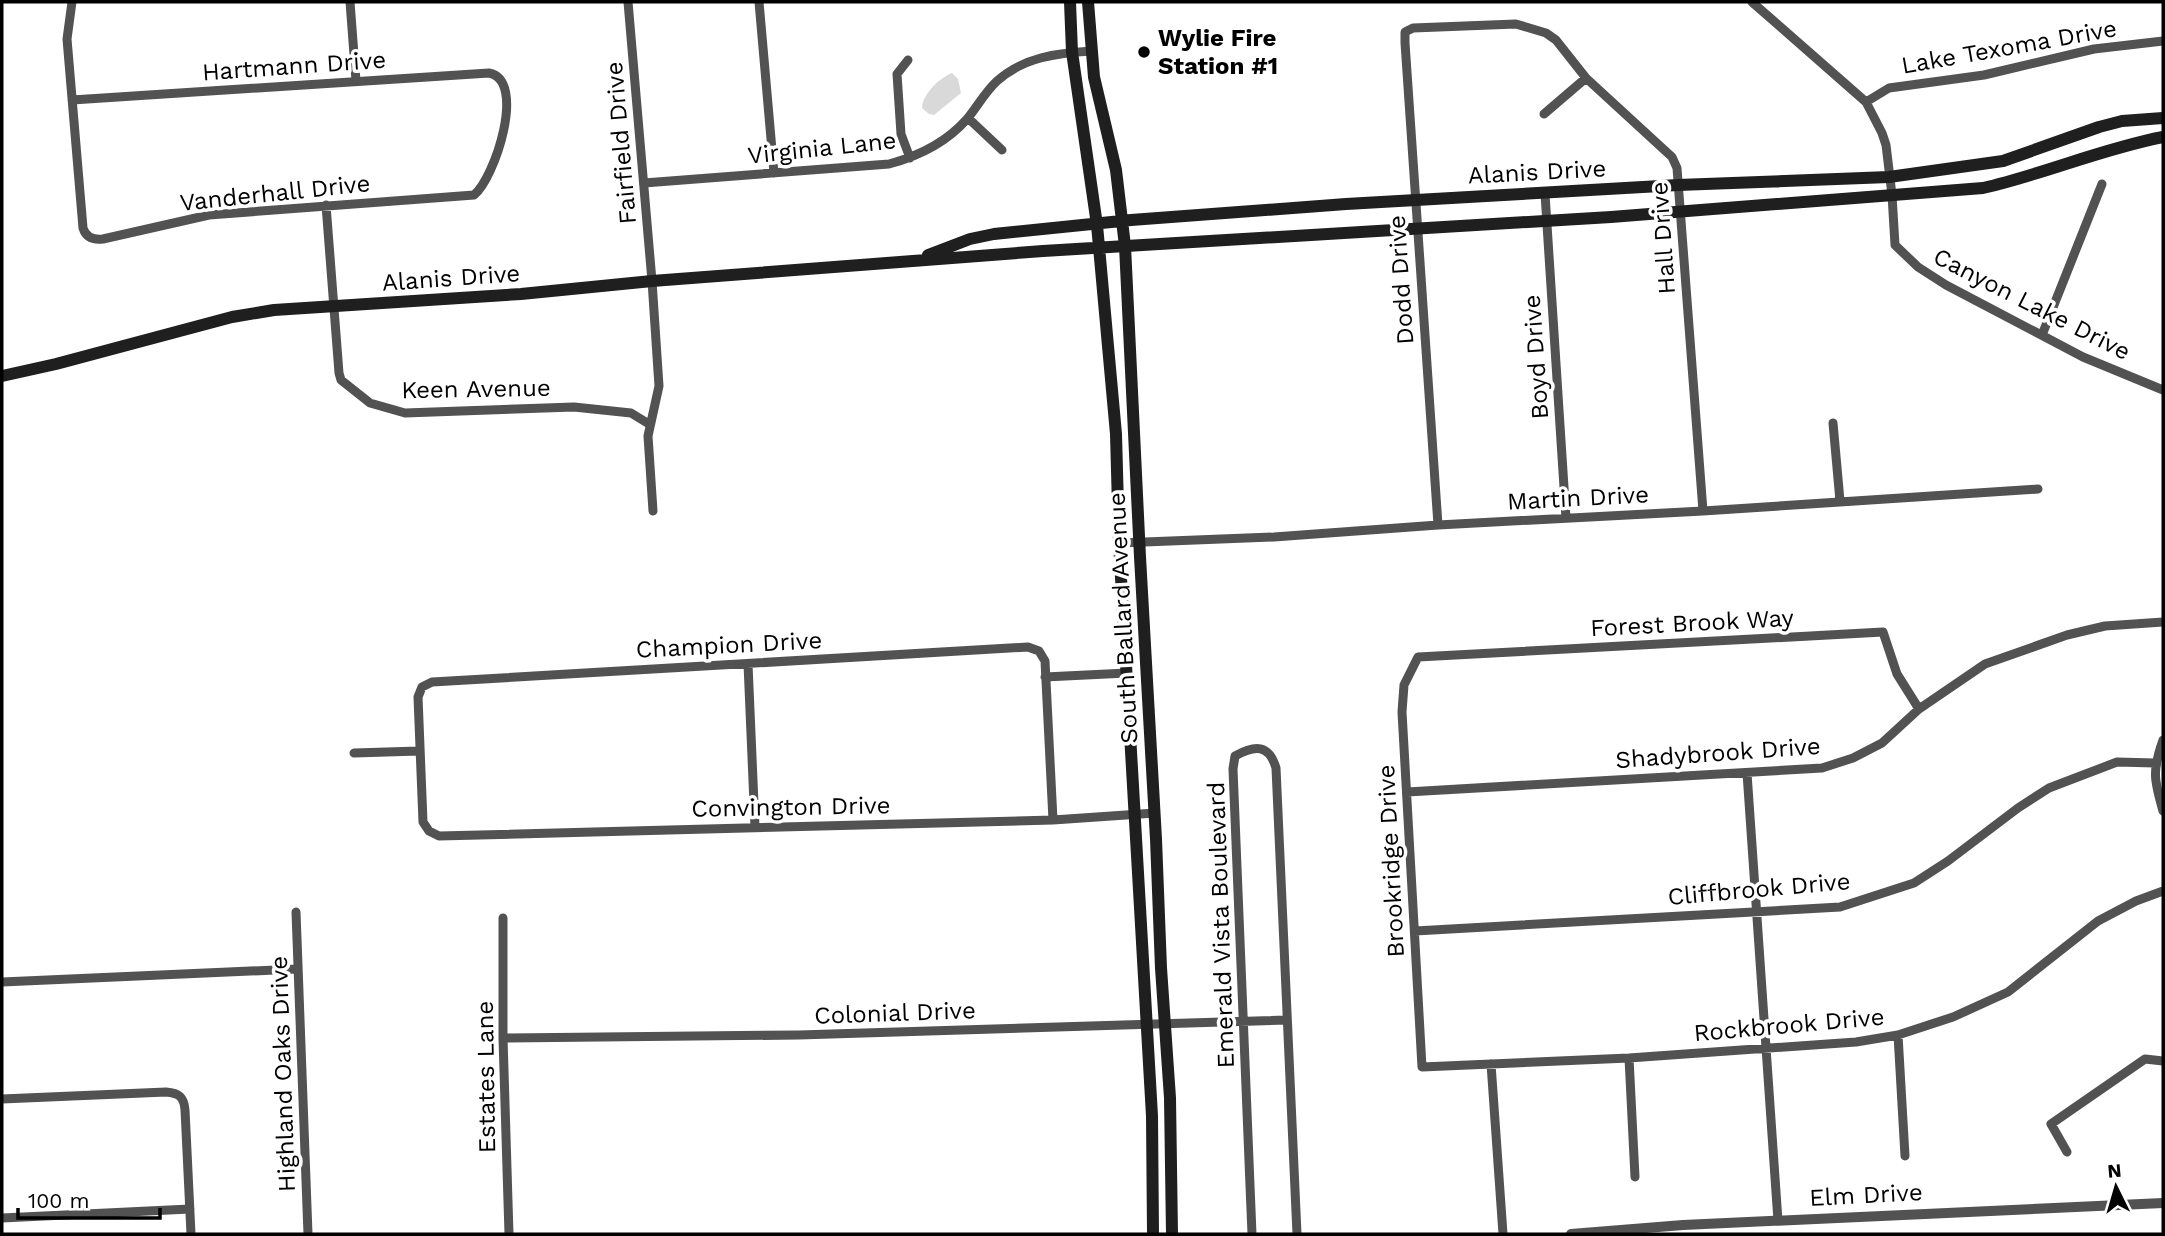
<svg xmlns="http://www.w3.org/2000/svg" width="2165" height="1236" viewBox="0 0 2165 1236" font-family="'Work Sans',sans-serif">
  <rect width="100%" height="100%" fill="#fff"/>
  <path fill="#d9d9d9" d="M952,73L958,79L961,93L934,115L929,114L922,108C922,95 939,78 952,73Z"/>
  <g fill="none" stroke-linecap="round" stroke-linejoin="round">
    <path stroke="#525252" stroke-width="9" d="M72,2L67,39L83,228C86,238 94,240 103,239L209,215L474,195C495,178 527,80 489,73L72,100
      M350,2L356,81
      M628,2L652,281L659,386L648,436L653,511
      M759,2L774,173
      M1752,2L1866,102L1882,133L1886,145L1892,195L1895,245L1918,267L1946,285L2083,357L2163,390
      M908,60L897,74L901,134L910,158
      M1866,102L1889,88L1984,75L2094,49L2163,41
      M1544,114L1586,78
      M968,118L1002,150
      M644,183L889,164C919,156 946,143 967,119C977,107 985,92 997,81C1024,57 1057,53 1092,51
      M1545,194L1566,518
      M326,205L339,373L341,380L370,403L405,413L574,407L631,413L649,424
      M2042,335L2102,184
      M1833,423L1840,501
      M1438,525L1405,43V32L1413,28L1516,24L1546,33L1556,40L1586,78L1672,157L1677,168L1703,511
      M1119,543L1274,537L1438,525L1703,511L2038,489
      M748,664L755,827
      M1045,677L1127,673
      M1919,709L1897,674L1883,632L1418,657L1404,685L1402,712L1422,1067L1629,1058L1856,1042L1898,1035L1953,1017L2008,992L2098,921L2136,901L2163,891
      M2163,740C2152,771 2154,780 2163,811
      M354,753L419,751
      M1747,773L1778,1221
      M1407,792L1822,768L1853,758L1882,743L1919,709L1985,664L2067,635L2105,626L2163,622
      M1053,820L1045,661L1039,651L1028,647L432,682L422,687L418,697L423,822L429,831L439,836L1053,820L1155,813
      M296,912L308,1234
      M503,918V1038L509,1234
      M1415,931L1840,907L1914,883L1948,861L2018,808L2049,788L2117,762L2155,763
      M2,982L297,969
      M1898,1035L1905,1156
      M503,1038L799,1035L1287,1020
      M1629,1058L1635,1177
      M1491,1064L1503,1234
      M2,1099L166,1092C179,1093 184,1097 185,1110L191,1234
      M2067,1152L2051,1124L2145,1059L2163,1061
      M2,1218L190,1209
      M1252,1234L1233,769L1235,756C1255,745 1269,744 1276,768L1297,1234"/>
    <path stroke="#525252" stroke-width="10" d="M1571,1234L1683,1225L2163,1203"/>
    <path stroke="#1f1f1f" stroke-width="12" d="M1070,2L1072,52L1097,225L1116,434L1119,543L1152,1116L1153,1234
      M1088,2L1094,77L1116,170L1125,246L1140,557L1156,839L1161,968L1170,1098L1172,1234
      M928,255L970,239L994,234L1131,220L1346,204L1678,185L1889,177L2003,161L2099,127L2122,121L2163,118
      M2,376L56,364L232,317L274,310L521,294L652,281L1043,251L1611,217L1983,188C2044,174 2101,149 2163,137"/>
  </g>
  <circle fill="#000" stroke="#fff" stroke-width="2.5" cx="1144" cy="52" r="7"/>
  <g text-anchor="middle" stroke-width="7" stroke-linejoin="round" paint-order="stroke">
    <g font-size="24" font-weight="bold" fill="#000" stroke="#fff" text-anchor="start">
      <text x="1158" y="46">Wylie Fire<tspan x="1158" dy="28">Station #1</tspan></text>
    </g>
    <g font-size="24" fill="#000" stroke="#fff">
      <text transform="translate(2009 47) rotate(-10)" y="8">Lake Texoma Drive</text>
      <text transform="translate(294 66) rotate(-4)" y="8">Hartmann Drive</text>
      <text transform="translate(621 143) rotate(-95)" y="8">Fairfield Drive</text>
      <text transform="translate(822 148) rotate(-6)" y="8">Virginia Lane</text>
      <text transform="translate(1537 172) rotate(-3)" y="8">Alanis Drive</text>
      <text transform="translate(275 193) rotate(-6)" y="8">Vanderhall Drive</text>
      <text transform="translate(1663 238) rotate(-94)" y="8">Hall Drive</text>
      <text transform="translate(451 278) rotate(-4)" y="8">Alanis Drive</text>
      <text transform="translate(1401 280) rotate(-94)" y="8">Dodd Drive</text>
      <text transform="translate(2032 304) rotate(27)" y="8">Canyon Lake Drive</text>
      <text transform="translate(1536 357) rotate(-94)" y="8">Boyd Drive</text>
      <text transform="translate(476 389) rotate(-1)" y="8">Keen Avenue</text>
      <text transform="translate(1578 498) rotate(-3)" y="8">Martin Drive</text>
      <text transform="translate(1123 618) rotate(-93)" y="8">South Ballard Avenue</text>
      <text transform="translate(1692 623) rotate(-3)" y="8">Forest Brook Way</text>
      <text transform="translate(729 645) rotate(-3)" y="8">Champion Drive</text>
      <text transform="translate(1718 753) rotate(-4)" y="8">Shadybrook Drive</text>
      <text transform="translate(791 807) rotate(-1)" y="8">Convington Drive</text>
      <text transform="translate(1391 861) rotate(-93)" y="8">Brookridge Drive</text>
      <text transform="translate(1759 889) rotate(-5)" y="8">Cliffbrook Drive</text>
      <text transform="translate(1221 925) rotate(-92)" y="8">Emerald Vista Boulevard</text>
      <text transform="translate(895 1013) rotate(-2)" y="8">Colonial Drive</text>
      <text transform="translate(1789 1025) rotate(-5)" y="8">Rockbrook Drive</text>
      <text transform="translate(283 1074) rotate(-92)" y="8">Highland Oaks Drive</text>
      <text transform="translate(486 1077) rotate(-91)" y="8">Estates Lane</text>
      <text transform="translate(1866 1195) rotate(-3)" y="8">Elm Drive</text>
    </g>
  </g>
  <rect width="2165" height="1236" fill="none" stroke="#000000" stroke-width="7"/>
  <g transform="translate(2116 1187) rotate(355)" stroke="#ffffff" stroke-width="5" paint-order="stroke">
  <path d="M0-5L12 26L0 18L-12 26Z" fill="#000000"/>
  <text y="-10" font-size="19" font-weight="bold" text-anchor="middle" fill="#000000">N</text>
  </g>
  <path d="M18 1208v10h142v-10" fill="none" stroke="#000000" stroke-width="3.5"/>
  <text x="28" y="1208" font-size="21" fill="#000000" stroke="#ffffff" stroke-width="5" paint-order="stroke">100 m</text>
</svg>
